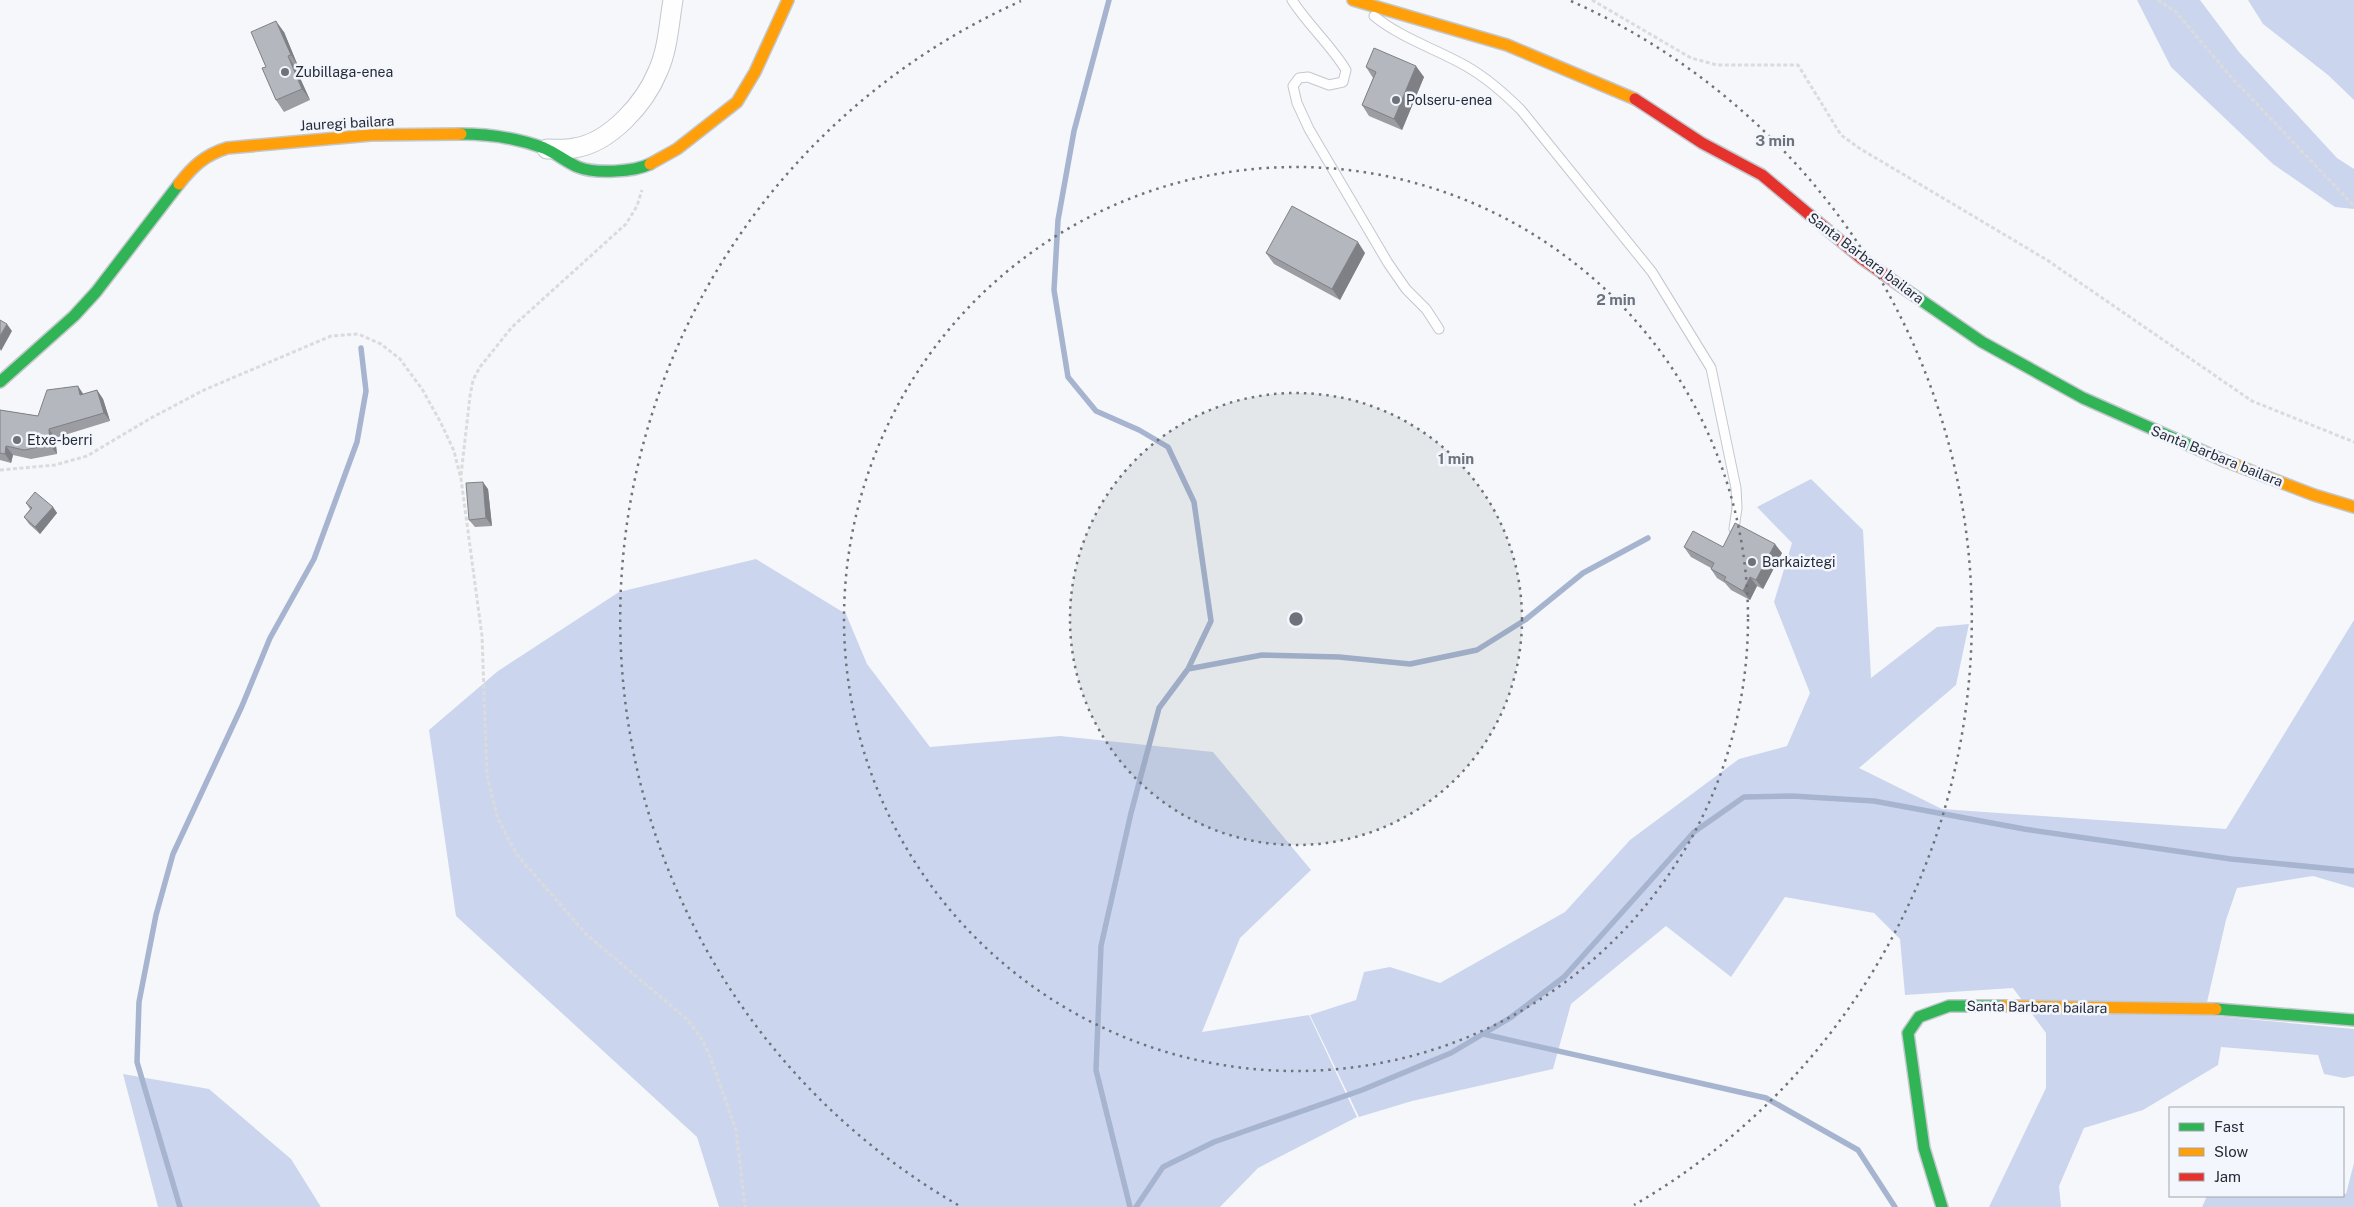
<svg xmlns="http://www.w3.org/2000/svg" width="2354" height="1207" viewBox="0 0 2354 1207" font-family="'Public Sans',sans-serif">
  <rect width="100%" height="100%" fill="#f5f7fa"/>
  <path fill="#cbd6ee" d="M2137,0H2200L2239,52L2337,158L2354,169V209L2335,207L2273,164L2171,67Z
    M2248,0H2354V100L2328,75L2263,24Z
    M1811,479L1863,530L1871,678L1937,627L1969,624L1956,685L1859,768L1942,809L2226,829L2354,620V888L2313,876L2237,888L2226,920L2204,1015L2354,1029V1076L2344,1078L2324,1074L2318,1055L2221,1047L2218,1065L2143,1110L2084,1128L2059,1186L2061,1207H1989L2046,1088V1033L2013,988L1905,995L1900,939L1874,913L1785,897L1731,977L1666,926L1571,1004L1553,1069L1412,1101L1359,1117L1310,1015L1356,1000L1364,972L1390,967L1440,983L1565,912L1630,840L1739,759L1787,746L1810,693L1774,602L1792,543L1757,507Z
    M756,559L846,614L867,664L930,747L1060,736L1213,752L1311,870L1240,938L1202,1032L1309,1015L1357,1117L1258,1168L1220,1207H719L697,1137L456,916L429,730L498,671L619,592Z
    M123,1074L209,1089L291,1159L321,1207H158Z
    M2354,1163V1207H2202L2207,1196H2343V1193L2346,1194Z"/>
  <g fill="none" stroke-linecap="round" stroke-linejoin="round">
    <path stroke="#a7b4d0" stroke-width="5.5" d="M1109,0L1074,131L1058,220L1054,290L1068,377L1096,411L1139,430L1168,447L1194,502L1211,621L1188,669
      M1483,1034L1766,1098L1858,1150L1895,1207
      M180,1207L137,1062L139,1002L156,915L173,854L242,706L270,638L314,559L357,442L366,391L361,348
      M1130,1207L1096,1070L1101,946L1131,813L1159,708L1188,669L1262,655L1339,657L1410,664L1477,650L1525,620L1583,573L1648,538
      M1136,1207L1163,1167L1214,1142L1362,1090L1451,1053L1510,1018L1564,977L1694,832L1744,797L1792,796L1874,801L2024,829L2231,859L2354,871"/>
    <g stroke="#c3c7ce" stroke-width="11">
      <path id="lane" d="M1292,0C1308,25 1331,45 1346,70L1343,82L1329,85L1308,77L1299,78L1293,86L1297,103L1309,129L1388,263L1406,289L1426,309L1439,329
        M1374,16C1401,38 1436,49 1466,66C1487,78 1504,93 1521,110L1652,272L1711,368L1736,488L1737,508L1734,529"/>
    </g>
    <g stroke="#c3c7ce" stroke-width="21">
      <path id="street" d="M547,149C556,149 565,150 574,148C610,143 645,103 658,71C668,49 669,23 673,0"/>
    </g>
    <g stroke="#c3c7ce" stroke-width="14">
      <path id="fast" d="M461,134C490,134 517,138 544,148C556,153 566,162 578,167C595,174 634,172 650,164
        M1899,285L1982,342L2083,398L2225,461
        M0,382L74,316L96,292L179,184
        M2216,1009L2354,1020
        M1942,1207L1924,1148L1908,1033L1919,1017L1949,1006H2003"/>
    </g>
    <g stroke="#c3c7ce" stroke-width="14">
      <path id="slow" d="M1353,0L1507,45L1635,99
        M650,164L677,149L737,102L755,72L788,0
        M179,184C193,166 205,155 227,148L371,135L461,134
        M2225,461L2314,495L2354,507
        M2003,1006L2216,1009"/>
    </g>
    <g stroke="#c3c7ce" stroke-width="14">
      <path id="jam" d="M1635,99L1702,143L1762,175L1861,258L1899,285"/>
    </g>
    <path stroke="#dbdbdc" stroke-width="3" stroke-dasharray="4 2.5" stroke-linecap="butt" d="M1592,0L1691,58L1717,65H1798L1841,135L1859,148L2047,260L2252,401L2354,442
      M2158,0L2176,12L2230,76L2354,206
      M0,470L55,465L87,456L151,418L204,390L331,336L358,334L381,344L400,359L422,389L441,423L454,451L461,479L482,636L487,775L498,819L517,855L587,935L688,1020L702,1040L709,1054L736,1130L745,1207
      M461,475L470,396L473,380L480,367L512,327L626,224L637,206L642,190"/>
    <use href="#lane" stroke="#fefefe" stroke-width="9"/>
    <use href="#street" stroke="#fefefe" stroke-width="19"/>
    <use href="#fast" stroke="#30b455" stroke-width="11"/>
    <use href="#slow" stroke="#ff9f0a" stroke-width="11"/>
    <use href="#jam" stroke="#e5322d" stroke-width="11"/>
  </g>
  <path fill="#9b9da3" d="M284,32L298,66L295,67L310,100L284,112L276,100L266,67Z
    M1366,67L1424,77L1402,130L1369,116L1362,105L1373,78Z
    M1266,253H1365L1340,300L1274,264Z
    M97,390L103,399L110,421L55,438L57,454L31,459L13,455L11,463L0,460V410L38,416L84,394Z
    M488,489L492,526L475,527L469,520Z
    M26,503L53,507L57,513L40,534L29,524L24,517L30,509Z
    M1684,547H1723L1782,553L1763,589L1757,586L1750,600L1731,590L1725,583L1717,578L1711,569V568L1691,557Z"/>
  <path fill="#7e8085" d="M276,21L284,32L298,66L291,55Z
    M288,56L295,67L310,100L302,89Z
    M1416,66L1424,77L1402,130L1394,119Z
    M1358,242L1365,253L1340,300L1332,289Z
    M7,324L12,331L1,351L0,349V336Z
    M78,386L84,395H80Z
    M97,390L103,399L110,421L104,413Z
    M49,429L55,438L57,454L50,445Z
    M6,446L13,455L11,463L5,454Z
    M483,482L488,489L492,526L486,518Z
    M53,507L57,513L40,534L35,527Z
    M1775,544L1782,553L1763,589L1756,580Z
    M1750,577L1757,586L1750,600L1743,591Z"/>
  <path fill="#b4b7be" stroke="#7e8085" d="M276,21L291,55L288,56L302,89L276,100L262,68L266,67L251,32Z
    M1374,48L1416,66L1394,119L1362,105L1376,72L1366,67Z
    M1292,206L1358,242L1332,289L1266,253Z
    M0,320L7,324L0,336Z
    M78,386L80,395L97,390L104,413L49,429L50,445L24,450L6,446L5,454L0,453V410L38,416L47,390Z
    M483,482L486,518L469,520L466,483Z
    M35,492L53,507L35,527L24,517L32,508L26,503Z
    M1735,523L1775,544L1756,580L1750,577L1743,591L1724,580L1726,577L1711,569L1714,563L1684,547L1693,531L1723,547Z"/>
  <circle cx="1296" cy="619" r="226" fill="#6e727b" fill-opacity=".12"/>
  <g fill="none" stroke="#6e727b" stroke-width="2.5" stroke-dasharray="2.5 5">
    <circle cx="1296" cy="619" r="226"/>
    <circle cx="1296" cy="619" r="452"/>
    <path d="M958 1205A677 677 0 0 1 1021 1M1571 1A677 677 0 0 1 1634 1205"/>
  </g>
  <g fill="#6e727b" stroke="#f3f6fc" stroke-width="2">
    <circle cx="285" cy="72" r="5"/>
    <circle cx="1396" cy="100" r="5"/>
    <circle cx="17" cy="440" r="5"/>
    <circle cx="1752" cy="562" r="5"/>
  </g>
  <g text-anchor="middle" stroke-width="5" stroke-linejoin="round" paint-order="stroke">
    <g font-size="14" fill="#252b37" stroke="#f3f6fc" text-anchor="start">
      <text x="295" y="77">Zubillaga-enea</text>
      <text x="1406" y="105">Polseru-enea</text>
      <text x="27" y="445">Etxe-berri</text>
      <text x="1762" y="567">Barkaiztegi</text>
    </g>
    <g font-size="14" fill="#252b37" stroke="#f3f6fc">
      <text transform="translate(347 123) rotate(-3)" y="5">Jauregi bailara</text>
      <text transform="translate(1866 258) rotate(37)" y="5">Santa Barbara bailara</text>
      <text transform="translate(2217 456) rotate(22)" y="5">Santa Barbara bailara</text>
      <text transform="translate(2037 1007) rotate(1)" y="5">Santa Barbara bailara</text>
    </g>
  </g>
  <circle cx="1296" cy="619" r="8" fill="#6e727b" stroke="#f3f6fc" stroke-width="2.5"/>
  <g font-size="15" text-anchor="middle" font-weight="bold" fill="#6e727b" stroke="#f3f6fc" stroke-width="5" stroke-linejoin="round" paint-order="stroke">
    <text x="1775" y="146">3 min</text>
    <text x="1616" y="305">2 min</text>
    <text x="1456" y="464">1 min</text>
  </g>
  <rect x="2169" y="1107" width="175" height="90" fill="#f3f6fc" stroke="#a1a5ad"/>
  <rect x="2179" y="1123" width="25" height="8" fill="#30b455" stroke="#a1a5ad"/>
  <text x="2214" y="1132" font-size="15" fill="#252b37">Fast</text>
  <rect x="2179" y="1148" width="25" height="8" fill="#ff9f0a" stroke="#a1a5ad"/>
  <text x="2214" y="1157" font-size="15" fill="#252b37">Slow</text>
  <rect x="2179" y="1173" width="25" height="8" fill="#e5322d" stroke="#a1a5ad"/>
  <text x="2214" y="1182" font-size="15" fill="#252b37">Jam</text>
</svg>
